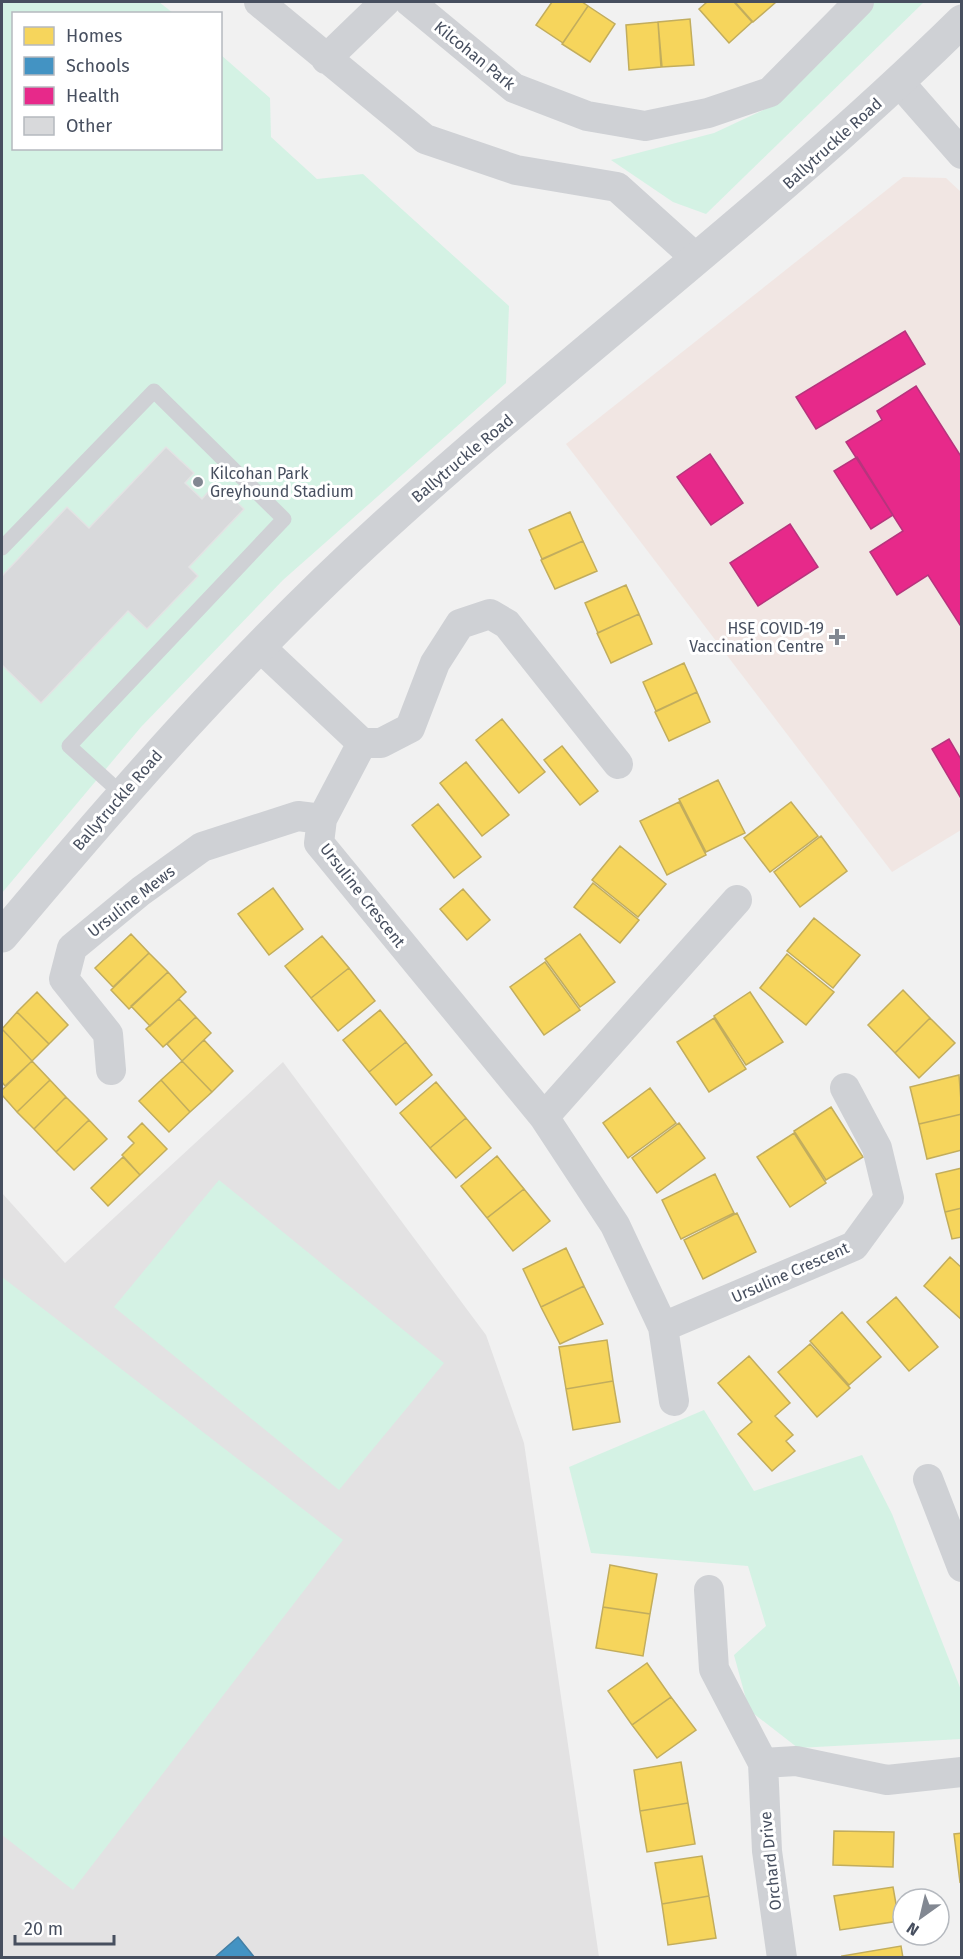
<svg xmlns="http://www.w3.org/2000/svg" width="963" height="1959" viewBox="0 0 963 1959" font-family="'Fira Sans',sans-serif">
  <rect width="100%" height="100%" fill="#f1f1f1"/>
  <path fill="#e3e2e3" d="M283,1062L486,1335L524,1443L599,1957H2V1193L65,1263Z"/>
  <path fill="#f1e6e3" d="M903,177L946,178L962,193L961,830L892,872L566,444Z"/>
  <path fill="#d4f2e4" d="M2,2H159L173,13L14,14V148H220L221,55L270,98L271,137L317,179L363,174L509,306L506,383L283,580L141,727L2,893Z
    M872,2H924L706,214L673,202L611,160L714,133L774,105Z
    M219,1180L444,1363L339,1490L114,1307Z
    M2,1277L343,1540L73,1890L2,1835Z
    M704,1410L754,1491L862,1455L892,1514L961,1690V1739L798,1748L749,1710L734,1655L766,1626L748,1566L591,1553L569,1467Z"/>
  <path fill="#f6d55c" stroke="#c2ad5d" stroke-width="1.5" d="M552,2H582L588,6L563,43L536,25Z
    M707,2H734L752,22L729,43L699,9Z
    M735,2H776L753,22Z
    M588,6L615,24L590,62L562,44Z
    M690,19L694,65L662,67L658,22Z
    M658,22L661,67L629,70L626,25Z
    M570,512L583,541L542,559L529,530Z
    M583,541L597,571L555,589L541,560Z
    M626,585L639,614L598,633L585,603Z
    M639,614L652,644L611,663L597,633Z
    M684,663L697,692L656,711L643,682Z
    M697,692L710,722L669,741L655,712Z
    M502,719L545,772L519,793L476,740Z
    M562,746L598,791L580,805L544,760Z
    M466,762L509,815L482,836L440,783Z
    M718,780L745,833L706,852L679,799Z
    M679,802L706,855L667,875L640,821Z
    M791,802L818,836L770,872L744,838Z
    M438,804L481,857L454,878L412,825Z
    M821,836L847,871L800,907L774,872Z
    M620,846L666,884L638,917L592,880Z
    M593,883L639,920L620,943L574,907Z
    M273,888L303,929L269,955L238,914Z
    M463,889L490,920L467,940L440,909Z
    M814,918L860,955L833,988L787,951Z
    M131,934L149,953L113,987L95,968Z
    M580,934L615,982L580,1007L545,959Z
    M322,936L349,968L311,998L285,966Z
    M149,953L168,972L129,1009L111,990Z
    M787,954L834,992L806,1025L760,988Z
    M545,962L580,1010L544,1035L510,987Z
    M349,968L375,1001L338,1031L311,998Z
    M168,972L186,992L150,1026L131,1006Z
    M903,990L930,1018L895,1053L868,1025Z
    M37,992L68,1025L49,1044L17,1012Z
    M750,992L783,1042L746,1065L714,1016Z
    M179,999L196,1017L163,1047L146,1029Z
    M380,1010L406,1042L369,1072L343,1040Z
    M17,1012L49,1044L32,1061L2,1029Z
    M196,1017L211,1033L182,1061L167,1044Z
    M714,1018L746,1069L709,1092L677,1042Z
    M930,1018L955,1043L919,1078L895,1053Z
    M2,1029L32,1061L5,1086L2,1082Z
    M204,1040L233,1071L212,1092L182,1061Z
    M406,1042L432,1075L396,1105L369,1072Z
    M32,1061L50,1080L17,1112L2,1095V1090Z
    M182,1061L212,1092L190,1112L161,1080Z
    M959,1075L962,1114L919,1124L910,1087Z
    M50,1080L66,1097L34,1129L17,1112Z
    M161,1080L190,1112L169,1132L139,1101Z
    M436,1082L466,1118L430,1148L400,1113Z
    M650,1088L676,1123L628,1158L603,1123Z
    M66,1097L89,1120L56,1152L34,1129Z
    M831,1107L863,1157L826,1180L794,1131Z
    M962,1114V1150L927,1159L919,1124Z
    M466,1118L491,1148L456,1178L430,1148Z
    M89,1120L107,1139L74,1170L56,1152Z
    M142,1123L167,1149L140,1175L122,1155L134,1143L128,1137Z
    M679,1123L705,1158L657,1193L632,1158Z
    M794,1133L826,1183L790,1207L757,1157Z
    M497,1156L524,1189L487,1218L461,1186Z
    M123,1157L140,1175L108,1206L91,1188Z
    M962,1168V1208L945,1212L936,1174Z
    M715,1174L734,1213L681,1239L662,1200Z
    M524,1189L550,1221L513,1251L487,1218Z
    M962,1208V1237L952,1239L945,1212Z
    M737,1213L756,1252L703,1279L684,1240Z
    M566,1248L584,1286L541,1307L523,1269Z
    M950,1257L962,1268V1320L924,1286Z
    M584,1286L603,1324L560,1344L541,1307Z
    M896,1297L938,1347L909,1371L867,1322Z
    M842,1312L881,1357L849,1385L810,1341Z
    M607,1340L613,1381L566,1389L559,1347Z
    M810,1344L850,1388L817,1417L778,1372Z
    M749,1356L790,1403L775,1416L793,1435L786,1441L795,1451L772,1471L738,1434L752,1422L718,1383Z
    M613,1381L620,1422L573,1430L566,1389Z
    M610,1565L657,1574L650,1614L603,1607Z
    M603,1607L650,1614L643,1656L596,1648Z
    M647,1663L671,1697L632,1725L608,1691Z
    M671,1697L696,1730L657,1758L632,1725Z
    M681,1762L688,1803L640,1811L634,1770Z
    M688,1803L695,1844L647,1852L640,1811Z
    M834,1831L894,1832L893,1867L833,1865Z
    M962,1833V1881L960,1882L954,1834Z
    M702,1856L709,1896L662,1904L655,1863Z
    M893,1887L899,1921L840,1930L834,1896Z
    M709,1896L716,1938L668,1945L662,1904Z
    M901,1946L903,1958H843L842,1956Z"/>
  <path fill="#4393c3" stroke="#447fa5" stroke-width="1.5" d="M238,1937L255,1958H214Z"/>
  <path fill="#e7298a" stroke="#b7347d" stroke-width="1.5" d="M905,331L925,364L816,429L796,397Z
    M916,386L962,458V628L928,575L897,595L870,552L903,531L846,442L882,420L877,411Z
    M710,454L743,503L711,525L677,477Z
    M857,457L893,515L871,529L834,471Z
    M790,524L818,567L758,606L730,563Z
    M949,739L962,761V800L932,749Z"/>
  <path fill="#d8d9db" stroke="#e3e3e4" stroke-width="1.5" d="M166,447L194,473L185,483L202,499L216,483L244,509L189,567L198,576L147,629L128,611L41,703L2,665V576L67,507L89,528Z"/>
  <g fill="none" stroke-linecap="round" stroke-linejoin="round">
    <path stroke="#cfd1d5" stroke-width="15" d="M2,548L154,391L284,519L69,746L122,794"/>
    <path stroke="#cfd1d5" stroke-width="30" d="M259,2L425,139L516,170L617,187L697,259
      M410,2L514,88L587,116L645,126L708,113L770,92L859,2
      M326,59L385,2
      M899,82L962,154
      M259,646L362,743
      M618,764L507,624L490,614L460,624L435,663L410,728L381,743H362L322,819L319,843L544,1117L615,1225L663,1327L854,1246L889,1198L877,1148L845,1088
      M111,1070L108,1034L64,979L72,948L141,891L202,847L298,816L322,819
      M544,1117L737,900
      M663,1327L674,1401
      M928,1479L962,1567
      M709,1590L714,1669L763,1763
      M782,1958L767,1851L763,1763L796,1761L887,1780L962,1772"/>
    <path stroke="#cfd1d5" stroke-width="33" d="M2,936C122,793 245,652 384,526C573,354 779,201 962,21"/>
  </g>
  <g fill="#828892" stroke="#fff" stroke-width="2">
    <circle cx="198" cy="482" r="6"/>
    <path d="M834 628h6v6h6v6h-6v6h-6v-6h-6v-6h6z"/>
  </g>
  <g text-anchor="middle" stroke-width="6" stroke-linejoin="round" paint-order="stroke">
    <g font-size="16" fill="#474f5f" stroke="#fff">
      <text transform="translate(475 55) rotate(39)" y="6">Kilcohan Park</text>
      <text transform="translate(832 143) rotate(-42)" y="6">Ballytruckle Road</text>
      <text transform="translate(462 458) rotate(-40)" y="6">Ballytruckle Road</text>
      <text transform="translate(117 800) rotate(-49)" y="6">Ballytruckle Road</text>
      <text transform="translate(363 895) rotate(52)" y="6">Ursuline Crescent</text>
      <text transform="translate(131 901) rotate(-38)" y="6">Ursuline Mews</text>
      <text transform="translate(790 1272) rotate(-24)" y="6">Ursuline Crescent</text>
      <text transform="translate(770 1861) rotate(-96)" y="6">Orchard Drive</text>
    </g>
    <g font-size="16" fill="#474f5f" stroke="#fff" text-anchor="start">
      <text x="210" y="479">Kilcohan Park<tspan x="210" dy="18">Greyhound Stadium</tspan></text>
      <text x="824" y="634" text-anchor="end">HSE COVID-19<tspan x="824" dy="18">Vaccination Centre</tspan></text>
    </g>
  </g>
  <rect width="963" height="1959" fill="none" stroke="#474f5f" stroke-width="6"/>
  <rect x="12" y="12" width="210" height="138" fill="#ffffff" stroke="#b5b9bf" stroke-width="1.5"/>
  <rect x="24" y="27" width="30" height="18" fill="#f6d55c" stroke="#b5b9bf" stroke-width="1.5"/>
  <text x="66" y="42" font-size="18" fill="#474f5f">Homes</text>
  <rect x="24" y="57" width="30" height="18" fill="#4393c3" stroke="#b5b9bf" stroke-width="1.5"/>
  <text x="66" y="72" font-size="18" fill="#474f5f">Schools</text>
  <rect x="24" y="87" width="30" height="18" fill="#e7298a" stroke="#b5b9bf" stroke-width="1.5"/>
  <text x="66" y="102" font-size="18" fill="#474f5f">Health</text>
  <rect x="24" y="117" width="30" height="18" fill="#d8d9db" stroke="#b5b9bf" stroke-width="1.5"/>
  <text x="66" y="132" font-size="18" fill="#474f5f">Other</text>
  <g transform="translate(921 1917) rotate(214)"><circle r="28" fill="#ffffff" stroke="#b5b9bf" stroke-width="1.5"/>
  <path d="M0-4.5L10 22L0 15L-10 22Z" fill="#828892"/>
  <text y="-9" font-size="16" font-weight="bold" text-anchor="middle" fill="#474f5f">N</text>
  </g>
  <path d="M15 1935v9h99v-9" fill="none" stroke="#474f5f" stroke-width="3"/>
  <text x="24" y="1935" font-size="18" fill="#474f5f" stroke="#ffffff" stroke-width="4.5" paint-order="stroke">20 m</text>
</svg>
